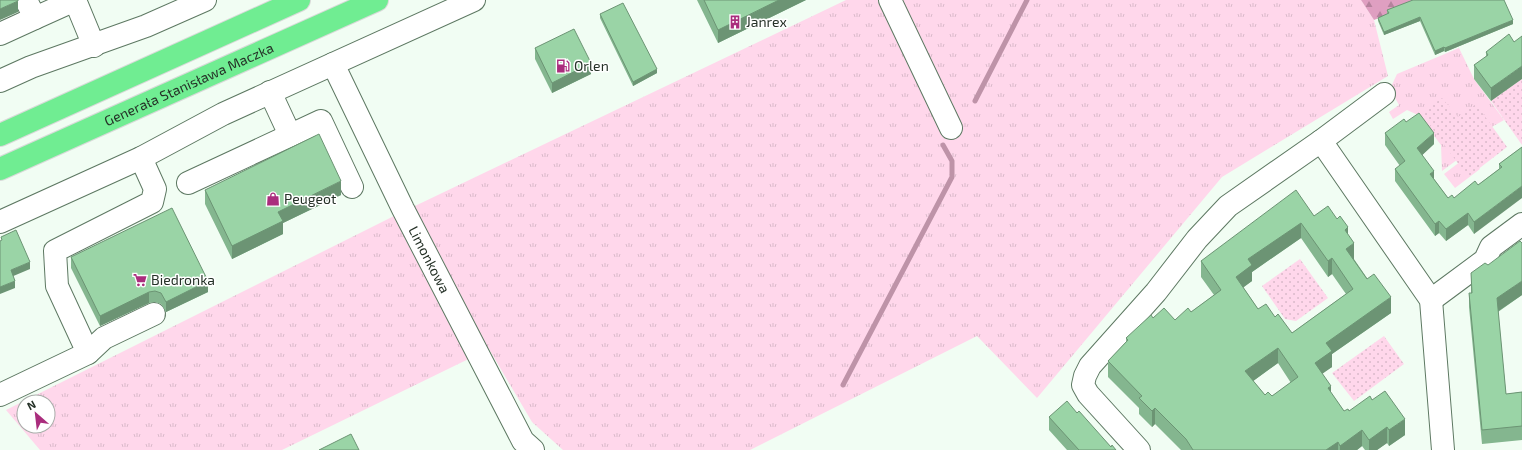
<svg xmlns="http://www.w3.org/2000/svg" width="1522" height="450" viewBox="0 0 1522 450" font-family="'Exo 2',sans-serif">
  <defs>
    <pattern id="grass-tufts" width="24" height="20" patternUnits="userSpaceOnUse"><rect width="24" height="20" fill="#ffd7eb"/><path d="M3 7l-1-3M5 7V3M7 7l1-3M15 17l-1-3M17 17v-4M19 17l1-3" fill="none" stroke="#dab9ca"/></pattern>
    <pattern id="forest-firs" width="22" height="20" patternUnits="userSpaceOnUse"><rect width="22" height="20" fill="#df9fc1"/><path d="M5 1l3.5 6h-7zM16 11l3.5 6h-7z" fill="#b5829d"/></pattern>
    <pattern id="park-dots" width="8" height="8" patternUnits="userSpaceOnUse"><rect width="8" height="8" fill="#ffd7eb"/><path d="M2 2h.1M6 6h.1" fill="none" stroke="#dab9ca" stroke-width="1.8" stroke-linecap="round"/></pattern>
  </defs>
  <rect width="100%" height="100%" fill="#f1fdf3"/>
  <path fill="url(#grass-tufts)" fill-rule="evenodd" d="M846,0H1361L1374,20L1388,76L1222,177L1037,398L977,336L750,450H563L532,422L489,349L282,450H40L6,410L394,216ZM24,402H48V426H24Z
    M1459,48L1474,79L1504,120L1490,128L1469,151L1442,171L1441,145L1418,115L1407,110L1393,119L1389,112L1399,105L1390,89L1397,74Z
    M1469,155L1480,169L1455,188L1444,174Z"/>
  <path fill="url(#forest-firs)" d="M1361,0H1421L1374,20Z"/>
  <path fill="url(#park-dots)" d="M1522,79V145L1491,101Z
    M1442,98L1458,117L1476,104L1507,147L1468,177L1421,113Z
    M1300,259L1328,298L1296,321L1285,319L1262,286Z
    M1384,336L1404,364L1354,401L1332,373Z"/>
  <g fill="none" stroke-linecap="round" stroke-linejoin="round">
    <path stroke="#be93a8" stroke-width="5" d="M975,101L1027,0
      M843,385L952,177V161L943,145"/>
    <g stroke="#5d7862" stroke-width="24">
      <g id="minor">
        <path d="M26,0L35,18L75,0"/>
        <path d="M75,0L94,46"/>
        <path d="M890,0L951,128"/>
        <path d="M0,34L35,18"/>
        <path id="s1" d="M333,64L403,209L523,441L533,450"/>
        <path d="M0,81L31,67L146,26L205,0"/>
        <path d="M270,92L290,135"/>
        <path d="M1321,141L1384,94"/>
        <path d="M188,183L321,121L352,187"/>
        <path d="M0,222L141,158L223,114L474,0"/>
        <path d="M1431,300L1485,260L1491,247L1522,224"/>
        <path d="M88,353L104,338L154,314"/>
        <path d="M0,395L88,353L57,286L55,251L152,202L155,189L141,158"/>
        <path d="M1139,450L1088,394L1083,385L1085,376L1090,366L1156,292L1197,239L1228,206L1321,141L1431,300L1443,450"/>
      </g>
    </g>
    <g stroke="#d8dad8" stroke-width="24">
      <g id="highway">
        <path d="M0,135L299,0"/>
        <path id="s2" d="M0,169L377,0"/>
      </g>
    </g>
    <use href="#minor" stroke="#fff" stroke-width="22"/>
    <use href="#highway" stroke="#70ed92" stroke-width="22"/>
  </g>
  <path fill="#84b68f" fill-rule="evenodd" d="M697,0H806L718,43Z
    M1387,10L1513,24L1445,52L1444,51L1435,55L1420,21L1384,35L1378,21V18L1387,14Z
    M600,14L657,73L633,86L600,18Z
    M1514,42L1491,101L1474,79V65L1486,57V52Z
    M535,48L591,74L552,93L535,59Z
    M1406,122L1434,144L1422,155L1434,179L1448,198H1454L1478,185L1499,169V164L1522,147L1474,234L1468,225L1446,241L1439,233L1435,236L1395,181V169L1400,166L1385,145V133Z
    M205,190L341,195L283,223V234L232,259L205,204Z
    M1314,216L1348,235L1354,259L1391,313L1332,354V367L1322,373L1331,393L1344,411H1349L1372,400L1405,435L1389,446L1387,443L1377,450H1365L1362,446L1357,450H1181L1155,424L1152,427L1139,414V408L1108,377V361L1126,342V338L1153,318L1175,320L1191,312L1214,295L1201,277V261ZM1301,238L1328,277L1332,274L1346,294L1292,333L1275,317L1258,309L1243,287L1252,281V272ZM1278,363L1291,383L1272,396L1265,395L1253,381Z
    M71,257L208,292L166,312L161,304L155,302L149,303L100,326L71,268Z
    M1488,265L1522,295L1498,312L1506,394L1522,392V440L1482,444L1469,307V293H1471V273Z
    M1077,413L1111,447L1116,450H1067L1049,430V417Z"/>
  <path fill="#6c9474" d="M779,0H806L718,43V30Z
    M18,1V12L0,20V9Z
    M1420,17V21L1384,35V32Z
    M1513,20V24L1445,52V48Z
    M1444,47V51L1435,55V51Z
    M591,63V74L552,93V83Z
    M1522,66V79L1491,101V88Z
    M657,69V73L633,86V82Z
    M1434,133V144L1417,160V148Z
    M1434,171V183L1430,174Z
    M341,181V195L283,223V234L232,259V246L278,212Z
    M1522,186V198L1474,234V222Z
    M1468,213V225L1446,241V229Z
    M1439,221V233L1435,236V224Z
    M1301,223V238L1252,272V281L1236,293V277L1248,259Z
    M1348,227V243L1345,230Z
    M1354,243V259L1346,264V249Z
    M1332,258V274L1328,277V261Z
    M30,262V269L11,277V270Z
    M15,281V288L0,294V287Z
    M208,281V292L166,312V302Z
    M1522,281V295L1497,312V298Z
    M149,292V303L100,326V316Z
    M1391,297V313L1332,354V367L1315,379V363L1326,343Z
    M1278,348V363L1245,387V371Z
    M1331,386V401L1328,388Z
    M1155,408V424L1152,427V411Z
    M1405,419V435L1389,446V430Z
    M1387,427V443L1377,450H1369V440Z
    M1362,430V446L1357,450H1340V446Z
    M1338,442V450H1326Z"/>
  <path fill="#9ad4a6" stroke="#6c9474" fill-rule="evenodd" d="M0,0H18V1L0,9Z
    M704,0H779L718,30Z
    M1413,0H1504L1513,20L1445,48L1444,47L1435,51L1420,17L1384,32L1378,18L1389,13L1387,10Z
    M623,3L657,69L633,82L600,14Z
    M574,29L591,63L552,83L535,48Z
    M1509,34L1514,42L1522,36V66L1491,88L1474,65L1488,55L1486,52Z
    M1419,113L1434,133L1417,148L1434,171L1430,174L1448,198L1452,195L1454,198L1475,181L1478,185L1502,167L1499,164L1522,147V186L1474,222L1468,213L1446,229L1439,221L1435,224L1395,169L1405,161L1385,133L1404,119L1406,122Z
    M319,134L341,181L278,212L283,221L232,246L205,190Z
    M1296,190L1314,216L1328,206L1337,219L1340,216L1348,227L1345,230L1354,243L1346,249L1367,279L1374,274L1391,297L1326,343L1332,351L1315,363L1331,386L1328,388L1344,411L1348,409L1349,411L1370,396L1372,400L1385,391L1405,419L1389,430L1387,427L1369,440L1362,430L1340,446L1338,442L1326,450H1193L1186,439L1155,408L1152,411L1139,398L1142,396L1108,361L1128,340L1126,338L1151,315L1153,318L1164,308L1175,320L1188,308L1191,312L1221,290L1201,261ZM1301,223L1328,261L1332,258L1353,289L1292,333L1278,314L1275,317L1266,304L1258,309L1236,277L1252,265L1248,259ZM1278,348L1298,377L1272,396L1268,392L1265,395L1245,371Z
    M172,208L208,281L166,302L161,293L155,291L149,292L100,316L71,257Z
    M16,230L30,262L11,270L15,281L0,287V241L2,240L1,237Z
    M1520,241L1522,243V281L1497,298L1506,394L1522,392V426L1482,430L1469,293H1472L1471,273L1485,263L1488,265Z
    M1067,401L1077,413L1079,411L1111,447L1112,445L1116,450H1079L1049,417Z
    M351,434L359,450H319Z"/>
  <defs>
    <g id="building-bare" transform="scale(1.08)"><path d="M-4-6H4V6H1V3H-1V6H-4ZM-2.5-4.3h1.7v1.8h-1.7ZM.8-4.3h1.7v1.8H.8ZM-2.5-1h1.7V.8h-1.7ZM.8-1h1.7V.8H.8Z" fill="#aa2d7d" stroke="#fff" stroke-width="2.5" paint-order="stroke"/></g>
    <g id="fuel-bare" transform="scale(1.08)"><path d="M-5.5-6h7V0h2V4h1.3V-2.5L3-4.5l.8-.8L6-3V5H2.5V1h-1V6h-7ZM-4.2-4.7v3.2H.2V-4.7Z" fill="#aa2d7d" stroke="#fff" stroke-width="2.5" paint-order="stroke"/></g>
    <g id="shop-bare" transform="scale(1.08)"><path d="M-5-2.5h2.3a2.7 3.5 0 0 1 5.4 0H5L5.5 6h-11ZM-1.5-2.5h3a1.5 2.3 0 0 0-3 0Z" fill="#aa2d7d" stroke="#fff" stroke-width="2.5" paint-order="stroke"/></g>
    <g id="supermarket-bare" transform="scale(1.08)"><path d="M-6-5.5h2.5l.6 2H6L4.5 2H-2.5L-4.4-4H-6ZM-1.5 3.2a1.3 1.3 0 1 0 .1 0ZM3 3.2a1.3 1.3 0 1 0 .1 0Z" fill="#aa2d7d" stroke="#fff" stroke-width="2.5" paint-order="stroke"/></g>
  </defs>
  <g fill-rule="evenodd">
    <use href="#building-bare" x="735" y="22"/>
    <use href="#fuel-bare" x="563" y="66"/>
    <use href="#shop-bare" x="273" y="199"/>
    <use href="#supermarket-bare" x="140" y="280"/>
  </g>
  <g text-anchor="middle" stroke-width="3" stroke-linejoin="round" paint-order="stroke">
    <g font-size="14" fill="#253127" stroke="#fff" text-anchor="start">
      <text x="746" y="27">Janrex</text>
      <text x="574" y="71">Orlen</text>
      <text x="284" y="204">Peugeot</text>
      <text x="151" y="285">Biedronka</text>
    </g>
    <g font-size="14" fill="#253127" stroke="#fff">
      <text dy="5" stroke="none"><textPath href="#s2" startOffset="207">Generała Stanisława Maczka</textPath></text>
      <text dy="5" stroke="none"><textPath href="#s1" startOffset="218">Limonkowa</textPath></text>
    </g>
  </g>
  <g transform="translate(36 414) rotate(332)"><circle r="19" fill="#ffffff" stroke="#a8ada9"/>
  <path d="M0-3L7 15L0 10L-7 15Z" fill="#aa2d7d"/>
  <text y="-6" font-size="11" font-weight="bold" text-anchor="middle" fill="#253127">N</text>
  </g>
</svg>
